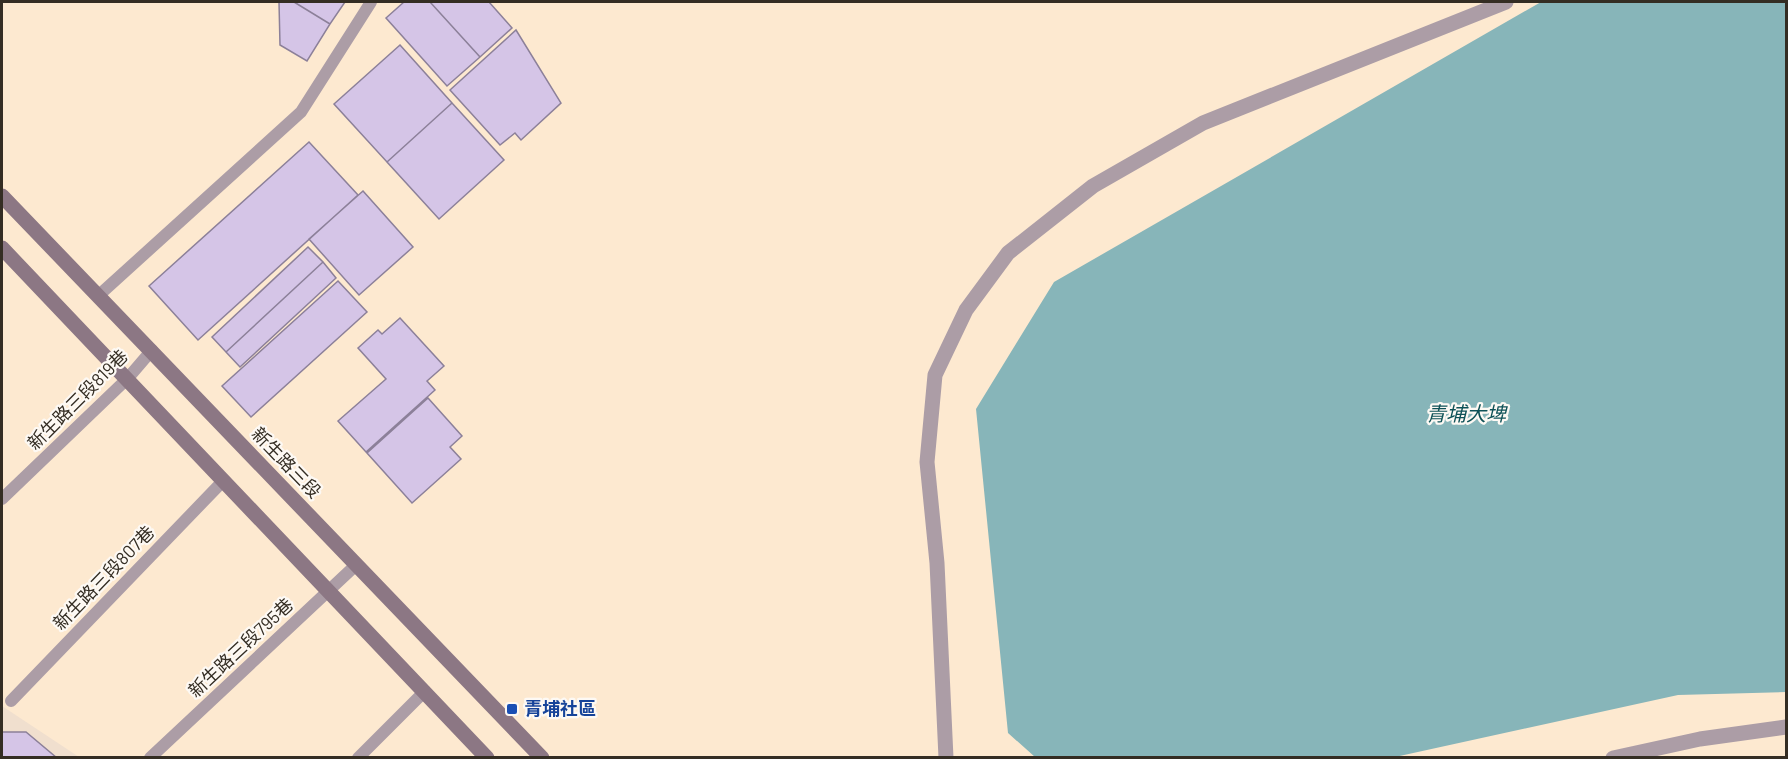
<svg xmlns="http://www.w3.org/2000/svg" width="1788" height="759" viewBox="0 0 1788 759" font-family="Barlow,'Noto Sans TC',sans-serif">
  <rect width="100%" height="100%" fill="#fde9d0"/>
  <path fill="#f0dfce" d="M2,706L79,757H2Z"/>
  <path fill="#87b5b9" d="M1541,2H1786V692L1678,695L1395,757H1035L1008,733L976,409L1054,282Z"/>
  <path fill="#d5c5e7" stroke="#8c8099" stroke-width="1.5" d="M279,2H294L330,24L307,61L280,45Z
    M294,2H345L330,24Z
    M404,2H430L480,57L447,86L386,18Z
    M430,2H489L512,28L480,57Z
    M516,30L561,103L521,140L515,133L500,145L450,90Z
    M400,45L452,103L387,162L334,104Z
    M452,103L504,160L439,219L387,162Z
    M309,142L358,195L198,340L149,286Z
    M363,191L413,247L359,295L309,239Z
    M308,247L323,262L226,352L212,337Z
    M323,262L336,278L240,367L226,352Z
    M338,281L367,312L251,417L222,386Z
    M400,318L444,366L427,381L435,390L366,452L338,421L386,379L358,348L378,330L382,334Z
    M428,398L462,436L450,447L461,459L412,503L367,453Z
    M2,732H26L57,758H2Z"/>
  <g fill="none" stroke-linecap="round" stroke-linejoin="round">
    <path stroke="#ac9da6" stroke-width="12" d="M98,296L301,112L371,2
      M2,499L128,378L152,350
      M11,701L224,480
      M150,758L356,565
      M358,758L425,691"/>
    <path stroke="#ac9da6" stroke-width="15" d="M946,758L937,563L927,462L935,375L966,310L1008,253L1093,186L1203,123L1506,2
      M1613,758L1700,739L1786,727"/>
    <path stroke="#8c7784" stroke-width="15" d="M2,196L542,758
      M2,248L487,758"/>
  </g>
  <rect fill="#1a4fb4" stroke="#fdf9f4" stroke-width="2" x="506" y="703" width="12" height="12" rx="3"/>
  <g text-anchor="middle" stroke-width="4.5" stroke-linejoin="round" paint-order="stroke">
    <g font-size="18" fill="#342d23" stroke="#fdf9f4">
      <text transform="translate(78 400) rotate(-45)" y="6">新生路三段819巷</text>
      <text transform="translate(286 463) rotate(46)" y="6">新生路三段</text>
      <text transform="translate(104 578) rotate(-46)" y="6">新生路三段807巷</text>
      <text transform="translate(241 648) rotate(-43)" y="6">新生路三段795巷</text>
    </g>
    <g font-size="18" font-weight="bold" fill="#164399" stroke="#fdf9f4" text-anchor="start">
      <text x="524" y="715">青埔社區</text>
    </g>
    <g font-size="20" font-style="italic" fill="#0e5157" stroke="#fdf9f4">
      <text x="1466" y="421">青埔大埤</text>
    </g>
  </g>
  <rect width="1788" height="759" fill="none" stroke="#342d23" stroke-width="6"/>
</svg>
